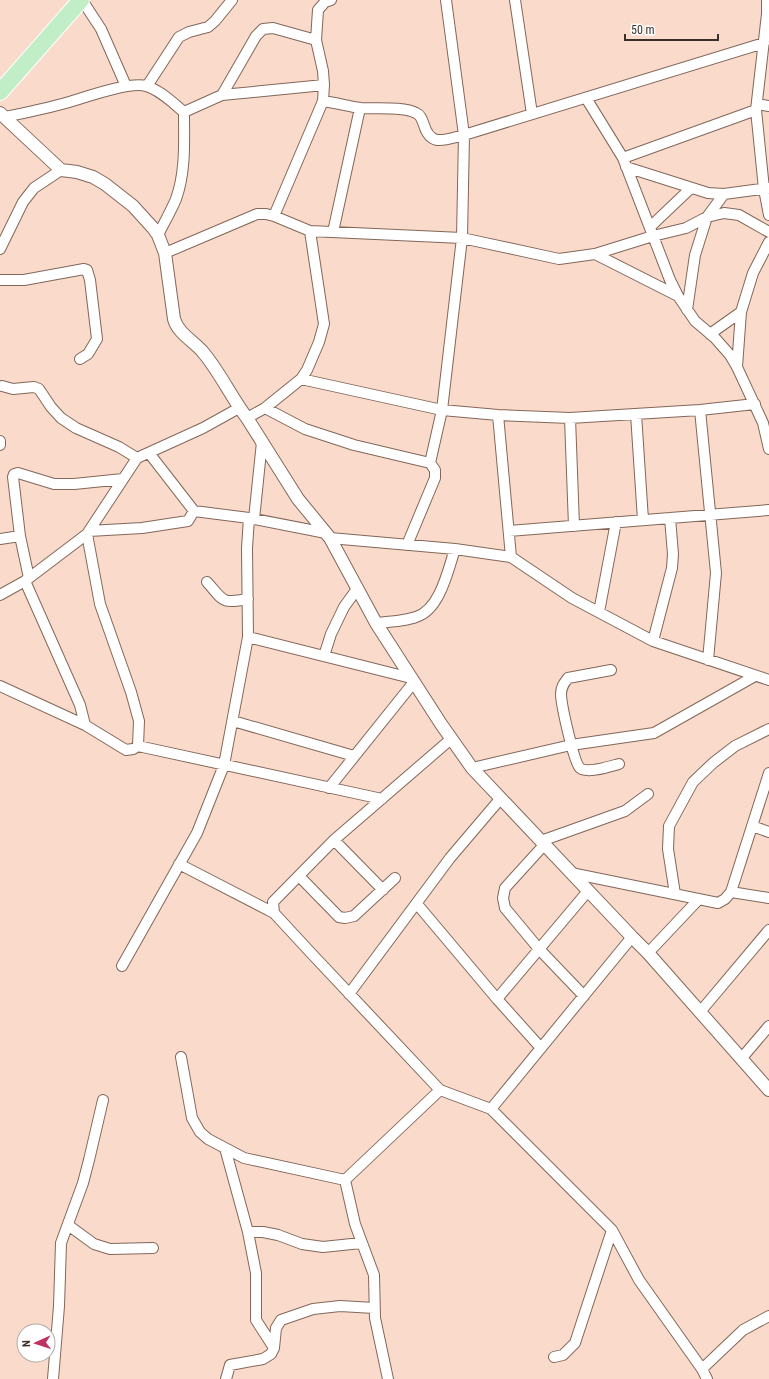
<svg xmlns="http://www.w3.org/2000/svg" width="769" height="1379" viewBox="0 0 769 1379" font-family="'Roboto Condensed',sans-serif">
  <rect width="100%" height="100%" fill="#fadacb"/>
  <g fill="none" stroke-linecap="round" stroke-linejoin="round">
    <g stroke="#826759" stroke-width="12">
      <path id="minor" d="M82,0L101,29L126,86
        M515,0L532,114
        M767,0V14L756,110L764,189L769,215
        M147,86L179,37L189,32L208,27L215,21L232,0
        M222,95L324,85
        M586,98L623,158L670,280L678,296L695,321L715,338L730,355L737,367
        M323,101C336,103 348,106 360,108C374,109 404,106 416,113C421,115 422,120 424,125C431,148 446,139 464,135L764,43
        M757,104L769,106
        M184,112L222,95L256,36L263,29L273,28L316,40
        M5,117C24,113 43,109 62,104C81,99 129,81 146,86C160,90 173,103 184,112C184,141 186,171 176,199C171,211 164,223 158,235
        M623,158L756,110
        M626,167L708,193L724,194L769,188
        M274,216L323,101L324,85L323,71L316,40L318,10L325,2L331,0
        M650,227L691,188
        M333,232L360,108
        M769,242L753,273L741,312L737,367L763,423L769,449
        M0,249L23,202L34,188L61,170
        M165,253L257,214H266L274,216L310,231L462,238L559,259L595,254L653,236L686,228L707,217L724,213L739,215L769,232
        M595,254L678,296
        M0,280H24L84,269L87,270L90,280L97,339L88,354L80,359
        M687,310L695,255L707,217L724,194
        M710,334L741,312
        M301,379L442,410L498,415L570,418L700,410L755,404
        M2,386L13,389L34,387L39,389L51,407L61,418L76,428L119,447L137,458
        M265,408L305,429L354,445L430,463L435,470V478L407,545
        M700,410L716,573L708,660
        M636,414L643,520
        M498,415L511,557
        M247,418L265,408L301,379L307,370L319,342L324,324L310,231
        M570,418L574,526
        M0,441V445
        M149,453L194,511L249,518L326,533
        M430,463L442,410L462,238L464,135L446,0
        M254,519L262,442
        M89,531L142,528L188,521L194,511
        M509,531L769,510
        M330,538L455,549L511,557L572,598L653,641L769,680
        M0,539L20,536
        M29,578L20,536L13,477L14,474L18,473L54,484H74L123,479
        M25,581L80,705L85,725
        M207,582C224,601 221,604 248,599
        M0,595L25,581L87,534L137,458L203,428L239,408
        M599,612L616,522
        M376,623C388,622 405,621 416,617C440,610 448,570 455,549
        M248,637L247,548L249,518
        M653,641L672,568L673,554L670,518
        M324,656L331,634L344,607L357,589
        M611,670L568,678C564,683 561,687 561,694C561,704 574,763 580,768C587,774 611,766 619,764
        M0,686L85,725L126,750L133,749L138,746L139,721L131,692L100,604L87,534
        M233,721L354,756
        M138,746L382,799
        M472,768L571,745L654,733L755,676
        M329,788L414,682
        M752,826L769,832
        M334,840L383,890
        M541,841L625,811L648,794
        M544,845L505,888L503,898L505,908L539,949L584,996
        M179,864L274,913L311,953L440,1090L491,1109L612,1230L639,1280L702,1369L707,1379
        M571,873L718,903L725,899L731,892L769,773
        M299,876L339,917L345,918L354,916L395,878
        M731,892L769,898
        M675,894L668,849L669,826L693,782L713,763L735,746L769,729
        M417,904L497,999L541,1048
        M274,913L273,902L334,840L451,739
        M648,953L699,899
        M122,966L197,833L224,765L248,637L411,678
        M349,994L450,858L501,798
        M497,999L588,891
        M700,1012L769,930
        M181,1057L192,1118L200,1132L208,1139L244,1158L345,1180
        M741,1059L769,1026
        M491,1109L632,937
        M225,1148L248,1232L256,1273V1320L274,1348
        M345,1180L355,1224L374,1275L375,1318L388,1379
        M345,1180L440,1090
        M68,1225L94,1244L110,1249L153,1248
        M248,1232H263L278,1235L302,1244L323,1247L361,1243
        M554,1357L563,1355L575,1343L612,1230
        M702,1369L743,1330L769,1316
        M53,1379L59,1306L61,1243L83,1183L89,1160L103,1100
        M226,1379L230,1365L263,1359L271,1354L274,1348L276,1328L281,1320L313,1309L340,1306L374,1308"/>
    </g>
    <g stroke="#826759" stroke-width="14">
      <path id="tertiary" d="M0,113L61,170L77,172L93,177L105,184L133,206L153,228L158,235L165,253L174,319C178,333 192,340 202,351C220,372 231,397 247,418L298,499L330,538L376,623L441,724L472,768L632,937L648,953L769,1090"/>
    </g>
    <g stroke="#fff" stroke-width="18">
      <path id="primary" d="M0,92L81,0"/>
    </g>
    <use href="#minor" stroke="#fff" stroke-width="10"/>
    <use href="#tertiary" stroke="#fff" stroke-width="12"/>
    <use href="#primary" stroke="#c2eec7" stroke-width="16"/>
  </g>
  <g transform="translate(36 1343) rotate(267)"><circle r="19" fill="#ffffff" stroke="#b1aca9"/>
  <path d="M0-3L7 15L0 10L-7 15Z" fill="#bf3162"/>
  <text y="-6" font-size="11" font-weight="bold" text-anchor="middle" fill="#3b2f29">N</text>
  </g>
  <path d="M625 34v6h93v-6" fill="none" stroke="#3b2f29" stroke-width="2"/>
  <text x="631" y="34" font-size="12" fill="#3b2f29" stroke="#ffffff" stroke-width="3" paint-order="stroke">50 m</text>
</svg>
